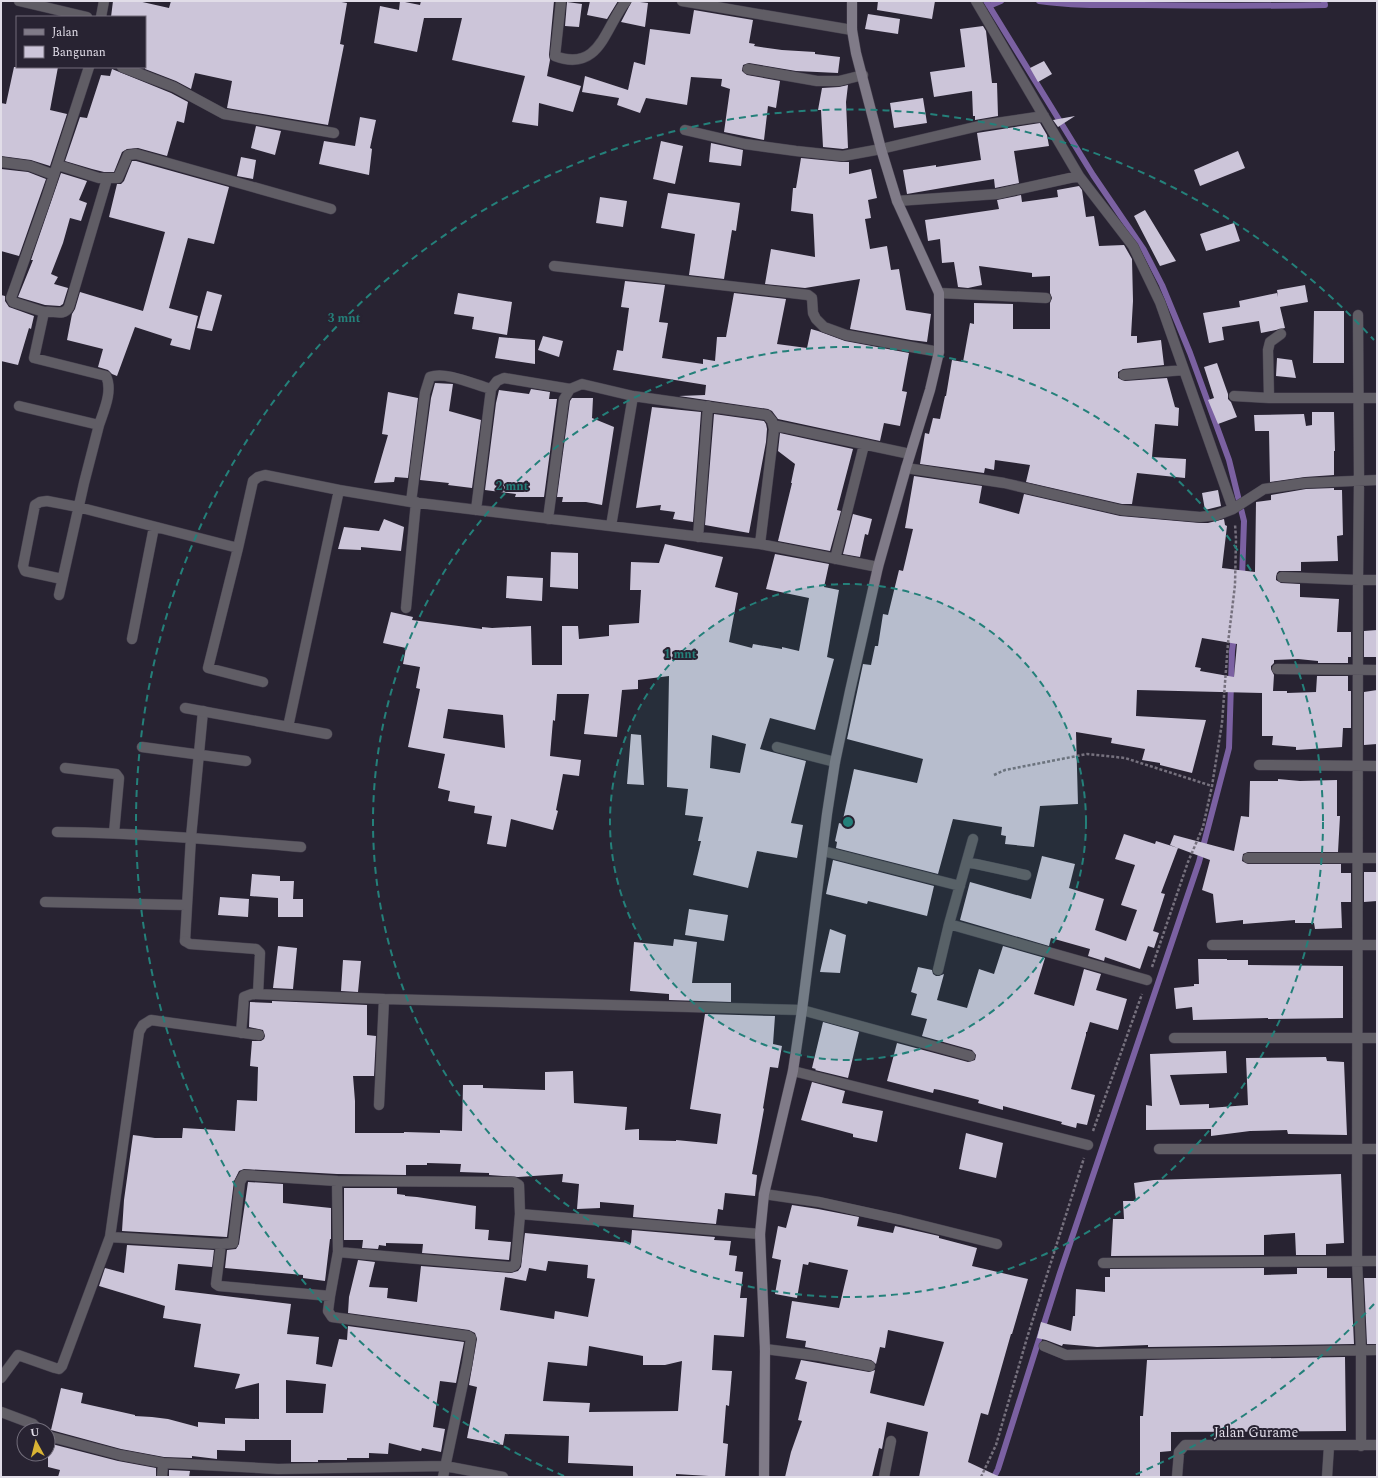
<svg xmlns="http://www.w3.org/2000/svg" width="1378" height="1478" viewBox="0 0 1378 1478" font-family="Spectral,serif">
  <rect width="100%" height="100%" fill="#282332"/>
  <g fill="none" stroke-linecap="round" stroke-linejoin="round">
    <path stroke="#7b61a2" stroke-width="6" d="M986,1L1093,175L1144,250L1162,285L1190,353L1229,460L1244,521L1242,578
      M1039,1C1073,6 1108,5 1142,5C1203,6 1264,6 1325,5L1324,1
      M989,6L1001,1
      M994,1477L998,1469L1060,1273L1199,862L1229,748L1232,651L1234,636"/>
  </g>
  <path fill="#ccc5d9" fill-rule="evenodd" d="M113,1H138L169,8L171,1H336L347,3L340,44L344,45L328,125L227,108L232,81L195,73L191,89L176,81L145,69V17H111Z
    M400,1L420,5L421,1H554L549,55L550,60L547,76L581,86L573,112L539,103L538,126L512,122L525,76L452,60L462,18H424L417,52L374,43L380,6L399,10Z
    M590,1H618L607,19L587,15Z
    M632,1L648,3L645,27L621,22Z
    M878,1H935L932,19L877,10Z
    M567,2L582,4L579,27L565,26Z
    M694,10L753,20L749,43L755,44L754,46L782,50L815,52V54L840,57L838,73L796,71L749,63L743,65L742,71L747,75L780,81L776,108L768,106L764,140L724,132L730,89L721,86L722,79L691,77L687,105L646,98L640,113L617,105L619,98L582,92L585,76L628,90L634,62L645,65L650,29L690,34Z
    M868,14L900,19L898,34L865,29Z
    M983,26L986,31L992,83H997L998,116L975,120V116H973L972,91L934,97L930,72L965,67L960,29Z
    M1044,61L1052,74L1038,82L1030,68Z
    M14,67H58L50,110L67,114L50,166L31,160L1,156V103L6,104Z
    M112,69L171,93L188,102L184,123L177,121L167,156L138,148L127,149L122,152L114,172H104L92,169L65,161L80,117L87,118L101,75L110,76Z
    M848,85L846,102L848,148L843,149L823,147L821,110H818L822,88L839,87Z
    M923,98L927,123L894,128L890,103Z
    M1075,116L1058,127L1053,120Z
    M360,117L376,120L370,148L372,149L369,175L319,164L324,141L355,146Z
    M1040,123L1047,135L1049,146L1014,151L1019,183L995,188L994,179L907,194L903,170L936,165V167L981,160L977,133Z
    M256,126L281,131L275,155L251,148Z
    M661,141L683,146L675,184L653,179Z
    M711,143L743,150L741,166L709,162Z
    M1238,151L1245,168L1200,186L1194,170Z
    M241,157L256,160L253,179L237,176Z
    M801,158L842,162H849V174L871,169L877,198L868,200L871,218L865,219L870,249L887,246L891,270L899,269L906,310L931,314L927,342L911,340L850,329L860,279L805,288L765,284L771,249L815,257L813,214L791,211L793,188H796Z
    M132,161H136L229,187L214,244L188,238L169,308L198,316L190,350L170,345L172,339L135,327L117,376L112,374L108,370L98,367L103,349L67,340L72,314L75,309L80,292L143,311L165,232L109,217L117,184H121L124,181Z
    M1,169L28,172L46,179L19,256L1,251Z
    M61,173L87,181L79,200L87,203L81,221L70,218L63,243L51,274L58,277L54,284L68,288L63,304L60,306L45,305L18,297L33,260H31Z
    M1079,186L1082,190L1086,217L1094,216L1099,246L1124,245L1132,259L1133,301L1131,336H1137V343L1161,340L1164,365L1123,369L1118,372V378L1125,381L1167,378L1175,407L1179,408L1178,426L1155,424L1152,457L1186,459L1185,478L1137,473L1132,504H1122L1026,482L1030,465L995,460L994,470L985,468L984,473L920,464L925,433L929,434L933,418L940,419L945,396H946L952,360L963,362L970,323L974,324V303L1013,304V329H1050V303L1052,298L1050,293V276L1032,277V273L979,266L982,285L968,288L958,287L954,262L942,263L940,239L928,241L925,220L999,209L997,200L1021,195L1022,202L1058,197L1057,190Z
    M668,193L740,203L736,231L732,230L724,279L689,275L695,234L661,228Z
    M600,197L627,201L623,227L596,223Z
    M1145,210L1176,261L1160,266L1134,216Z
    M1234,223L1240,241L1206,251L1200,234Z
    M625,281L665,285L659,322L668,323L662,358L703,364V359L715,361L717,337H726L734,293L786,299L777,344L807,348L811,329L818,331L845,341L909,353L902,391L907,392L900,426L884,423L880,441L778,419L772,411L768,409L679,396L705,395L706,385L613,370L617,350L623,351L629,308L621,307Z
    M1305,285L1308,302L1280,307L1285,328L1261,333L1259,321L1222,327L1224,340L1209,343L1203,313L1240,307L1239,301L1277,293L1278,297L1277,290Z
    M207,291L222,295L212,331L197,328Z
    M458,293L512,302L507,335L472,329L474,317L454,314Z
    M1,295L5,296V301L9,307L34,316L31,329L29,328L18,365L1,361Z
    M1314,311H1344V363H1313Z
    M543,336L563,341L559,357L538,350Z
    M499,337L535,340V364L495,358Z
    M1277,358L1292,360L1296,378L1276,376Z
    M1217,363L1228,394V399L1231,402L1237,417L1218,424L1208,400L1214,398L1204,367Z
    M435,383L453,384L449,411L481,420L472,488L448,485L449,483L420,480L431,398Z
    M531,389L550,392L549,399H557L544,497H515L516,494L485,490L496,403L499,390L529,394Z
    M388,392L418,398L408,478L395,477L394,482L374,483L388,435L382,434Z
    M572,398H593L592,418L614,427L602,505L586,502H562L563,497H557L570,401Z
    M652,407L701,412L693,522L673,519L675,512L660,510L661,505L636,508Z
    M1312,412H1334L1335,451H1334V475L1305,477L1270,482L1269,431H1255L1254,415L1304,414L1306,426L1312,425Z
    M714,414L764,421L766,424L767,429L766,442L749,533L705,525Z
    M780,433L853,449L837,510L841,511L830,551L778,541L792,483H791L795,464L778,451Z
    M914,476L982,486L979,503L1019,514L1024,494L1120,516L1200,523H1208L1224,519L1225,525L1227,526L1222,568L1255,572L1256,502L1271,500V495L1306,489L1334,488V490H1342L1343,535L1337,536L1338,561L1301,562V571H1279L1277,573L1276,577V580L1281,583L1300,584V597L1339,599L1337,632H1351V657H1348V663H1318V661L1298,659L1274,660V663L1271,666V669L1274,675L1273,691H1287V693L1316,692L1317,676H1348V691H1351V728H1343L1342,747L1296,750V747L1272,745L1273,736H1262V693L1137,690L1136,716L1206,720L1192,773L1160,765V763L1142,760L1145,749L1111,743L1112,738L1076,732L1078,804L1040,806L1034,847L1005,844L1006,836L1001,835L1002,827L953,819L938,874L836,848L837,842L835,841L839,823L842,824L854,769L917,783L923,759L847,739L863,664L871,665L875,646H878L883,614L888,615L899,570L903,571L913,529L905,528ZM1202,638L1237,644L1234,677L1200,671L1201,668L1195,667Z
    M1218,490L1221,506L1205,510L1202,493Z
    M853,514L872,519L868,535L865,534L860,557L843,554Z
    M384,519L404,527L401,551L361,547V550L338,549L344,527L379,531Z
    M665,544L723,557L715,587L738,593L729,642L752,648L753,644L782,649V647L799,651L809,598L766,589L775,554L829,564L824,587L839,590L827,657L834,659L815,730L770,718L760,749L806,761L791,823L803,825L797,858L757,851L748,888L693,875L701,841H698L703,817L685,815L688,789L667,787L669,676L638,680V689L622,690L617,737L584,734L589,694H557L555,721L553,720L550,756L581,760L579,776L563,774L556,810L558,811L553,830L511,819L506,847L487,844L492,816L474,813L475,806L448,801L450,791L438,788L445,754L408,747L420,689L416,688L420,667L403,664L406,648L383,643L391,612L413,617L412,620L482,629V627L492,628L531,626L532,665H562V626H578L579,639L609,636V625L639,623L641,590H630L631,562L659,563ZM448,709L503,715L505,748L443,738ZM712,735L746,744L740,773L710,768Z
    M551,552L578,553V589L550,587Z
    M507,576L543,578L542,601L506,598Z
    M1377,630V657H1364V631Z
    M1377,690V744L1364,745V692Z
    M631,734L641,735L644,785L627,784Z
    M1278,779L1300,781L1337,780V816H1340L1338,852H1248L1243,854L1242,861L1248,864H1341V873H1351V902H1341L1342,928L1315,929L1314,923H1295V920L1243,924V920L1216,923L1213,894L1202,890L1210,860L1170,845L1174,835L1234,851L1241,816L1249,817L1250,781H1278Z
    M1124,834L1155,844L1156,841L1178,848L1161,893L1165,894L1153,931L1159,933L1154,948L1148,946L1140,969L1105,957L1104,961L1088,956L1090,949L1051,938L1049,946L960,920L970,882L1031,899L1042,856L1075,864L1069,888L1104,899L1095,930L1126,941L1137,910L1121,905L1135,865L1115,859Z
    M833,860L934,886L927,916L868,901L867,904L826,894Z
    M1364,872H1377V901L1364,902Z
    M252,874L280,876V881H294L293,899H303V917H278V898L250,896Z
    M220,897L249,899L248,917L218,915Z
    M689,909L728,915L724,941L685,935Z
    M830,929L846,935L840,973L820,972Z
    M674,939L697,942L692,983H731V1002L669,1000V994L630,991L634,942L673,946Z
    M278,946L297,948L293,989L273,988Z
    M1003,946L1045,958L1034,994L1074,1006L1084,969L1101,974L1096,990L1127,999L1118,1030L1090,1022L1087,1032H1086V1035L1071,1089L1095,1095L1087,1125L1077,1123L1076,1128L1061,1124L1062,1122L1003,1106V1110L978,1103L979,1100L940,1090L934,1089L933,1093L887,1081L897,1043L968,1062L975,1060L976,1055L972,1050L922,1036L927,1019L911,1015L917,994L911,992L918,967L932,970L933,974L936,976H939L944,974L937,1000L967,1008L979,969L994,974Z
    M1198,959H1227V960H1248V965L1343,966V1018L1268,1019V1018L1193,1020L1192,1007L1176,1009L1174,988L1194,986V984H1199Z
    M343,960L361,961L358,992L341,991Z
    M272,1001L367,1005V1035L376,1036L374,1076H353L355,1101V1133H404V1132L440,1133V1130L462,1131L463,1085H483V1088L545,1090V1072L573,1071L574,1103L627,1107L625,1130L639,1129V1140L676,1141V1140L717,1144L721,1114L690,1109L705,1014L775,1016L773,1044L782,1046L778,1068L770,1067L763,1108L764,1109L752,1174L757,1175L755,1196L725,1193L723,1210L718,1209L716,1224L633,1217L634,1205L600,1202V1208L577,1209L579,1184L562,1182L563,1174L518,1177L489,1175V1173L460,1172L461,1164L427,1163V1165H406V1175L337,1174L244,1169L239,1171L234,1181L227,1237L122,1231L124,1200L133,1135L155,1138H182L183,1128L235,1131L237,1100L257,1101L258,1067L250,1066L252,1041H261L264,1039L265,1036L263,1030L249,1027L250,1002L272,1003Z
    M823,1022L859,1032L848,1078L815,1070L816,1069L812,1068Z
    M1226,1051L1227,1073L1170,1075L1180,1105L1209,1104V1108L1248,1105L1246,1058L1326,1057L1327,1061L1344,1062L1347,1135L1288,1134L1287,1130L1250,1131L1211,1136V1129L1146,1130V1105L1152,1106L1150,1054Z
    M812,1082L845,1091L842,1103L883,1111L877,1142L853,1137V1134L801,1120Z
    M966,1133L1003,1143L996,1178L959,1169Z
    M1341,1174L1344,1243L1326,1244V1255H1296L1295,1233L1264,1235V1255L1111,1256L1113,1219H1124L1123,1201H1136L1134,1183L1154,1180Z
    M248,1182L283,1184V1203L331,1208V1239H330L325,1281L303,1278V1275L225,1268L227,1250L236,1249L239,1244Z
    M344,1188H397V1194L405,1195V1196L417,1197L476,1206L475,1229L489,1230L488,1240L511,1242L509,1260L422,1253L423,1244L386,1243V1246L379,1245L378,1249L362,1248L363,1240H344Z
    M792,1205L818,1209L859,1217L857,1226L893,1233L895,1226L939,1236V1238L977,1248L972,1266L1028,1279L1012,1334H1011L988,1415L981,1413L968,1462L1000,1477H919L928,1432L887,1422L882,1449L879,1448L872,1477H785L791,1452L802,1421L798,1420L807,1382L795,1379L801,1360L869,1372L875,1370L870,1393L924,1406L944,1342L888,1330L885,1348L880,1347L876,1364L871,1360L805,1347L806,1341L786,1338L792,1301L839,1308L848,1270L809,1262L808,1265L803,1264L797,1298L775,1294L781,1260L772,1258L778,1226L786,1228Z
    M632,1230L715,1237L714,1240L731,1241L729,1255L737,1256L735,1271L743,1272L740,1298H747L744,1337L714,1335L712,1370L732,1371L729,1406L726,1405L723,1443L728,1444L725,1477L676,1474V1477L633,1476V1466L568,1463L569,1436L505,1434L503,1445L467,1438L477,1387L469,1385L477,1339L475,1333L469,1330L348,1313L349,1297L358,1260L375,1262L369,1287L388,1288L387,1298L417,1302L421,1266L511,1273L518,1271L521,1267L525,1233L631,1243ZM548,1261L588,1265L587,1278L595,1279L588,1317L555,1311L554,1319L500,1310L505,1277L526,1281L529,1268L546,1271ZM589,1346L643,1356V1365H665L682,1361L678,1411L589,1412L590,1403L543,1401L548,1362L587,1366Z
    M127,1245L214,1250L212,1267L178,1264L175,1290L291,1304L287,1334L319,1337L316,1364L332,1367L339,1339L347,1340L348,1326L464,1342L456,1383L440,1381L433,1427L445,1429L441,1452L422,1448L421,1451L389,1443L388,1454L369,1453V1458H347V1460H318V1462H291V1440H245V1451L217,1450V1459L192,1456V1458L164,1457L121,1449L51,1430L61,1388L83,1393L81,1403L135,1415V1416L152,1417L168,1419L198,1427V1422L225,1424V1418L259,1419V1383L235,1389L240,1374L194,1367L201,1324L163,1318L165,1306L99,1286L105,1268L124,1273ZM286,1380L326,1384L323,1413H286Z
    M1264,1268V1275L1297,1274V1268H1327V1278H1351L1354,1344L1148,1347V1345L1097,1347L1063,1344L1062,1346L1046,1340L1037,1338L1041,1322L1071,1331L1073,1316H1075L1076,1289L1105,1292V1277H1110V1269Z
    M1364,1278H1377V1344H1367Z
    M1345,1357L1346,1431L1171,1432V1451L1160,1452V1477H1140V1416H1143L1147,1360Z
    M48,1443L118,1461L156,1468V1477H58L60,1470L48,1467Z
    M169,1470L190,1471L189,1477H169Z"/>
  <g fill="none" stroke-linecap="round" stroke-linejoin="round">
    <g stroke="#46414f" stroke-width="11">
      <path id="lane" d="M142,747L246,761
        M65,768L116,774L119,778L114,833
        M57,832C139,833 219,840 301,847
        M45,902L186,905
        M185,941L191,837L203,711
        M802,1010L970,1056
        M764,1194L819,1202L901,1220L997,1244"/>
    </g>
    <g stroke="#46414f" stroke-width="11">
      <path id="street" d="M19,1L87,17
        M561,1L555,56C600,73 605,27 626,1
        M682,1L852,30
        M976,1L1079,176L1133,246L1160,302L1233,509
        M101,17L104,1
        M122,67L174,87L224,114L334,133
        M748,69L817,81H839L863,75
        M685,130L745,144L796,151L843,156L881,149L983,125L1044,116
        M1,162L30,166L54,175
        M58,165L99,178H118L128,155L136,154L331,209
        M897,201L997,194L1079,176
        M554,266L808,295L812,298L813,313L816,319L824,327L846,335L939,352
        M939,293L1046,298
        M44,312L13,302L11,298L47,196L89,67
        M1358,315L1359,481L1358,580L1357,1261L1361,1350V1446
        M1281,334L1270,342L1268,350L1269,398H1377
        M1124,375L1184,370
        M491,389L497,381L504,378L570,389
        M1234,396L1269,398
        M19,406L99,425L84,483L59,595
        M99,425C104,410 113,391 106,376L34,358L44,312C53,310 64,317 69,307L107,179
        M773,425L910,454
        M906,468L1004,483L1121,510L1200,517L1217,515L1233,509L1264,489L1305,483L1377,480
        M411,502L425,393L430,377C446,371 475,385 491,389L476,510
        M548,519L564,399L570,389L582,384L633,396L767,415L772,421L774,429L760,544
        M611,526L633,396
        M698,537L708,406
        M835,559L864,445
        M1282,577L1358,580H1377
        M62,579L25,571L23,566L35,505L40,502L47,501L78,507L238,548
        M406,608L416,502
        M132,639L154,527
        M1277,669L1377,670
        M263,682L208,668L238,548L253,481L258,477L265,475L339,490L411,502L760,544L878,567
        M185,708L327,734
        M288,727L339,490
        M777,747L835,762
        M1259,765L1377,766
        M823,851L960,886
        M1248,858H1377
        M967,862L1026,875
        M949,924L1147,980
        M185,941L190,944L256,949L260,953L258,994
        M1212,945H1377
        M938,970L949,924L973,839
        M241,1033L244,997L252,994L384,999
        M259,1035L151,1020L143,1025L139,1032L110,1237L221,1244L233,1243L240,1182L244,1175L337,1181L338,1252L511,1267L515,1265L516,1261L520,1214L760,1234
        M1174,1038H1377
        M793,1071L1088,1145
        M379,1105L384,999L802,1010
        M1159,1149H1377
        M337,1181L514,1182L519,1185L520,1214
        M221,1244L216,1284L219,1286L330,1296
        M338,1252L330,1296L328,1311L332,1317L468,1336L471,1338L467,1364L443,1477
        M1103,1263L1377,1261
        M1044,1346L1066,1355L1377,1350
        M765,1349L820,1356L870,1366
        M1,1378L18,1355L55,1368L59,1369L62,1366L110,1237
        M1,1412L33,1424L39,1430
        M48,1436L120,1455L163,1463
        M162,1477L163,1463L278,1469L445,1466L503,1477
        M884,1477L891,1441
        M1177,1477L1179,1452L1185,1445H1377
        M1327,1477L1329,1446"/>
    </g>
    <g stroke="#46414f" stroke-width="11">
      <path id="secondary" d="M764,1477L765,1349L760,1234L764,1194L793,1071L802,1010L827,814L835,762L850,691L878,567L906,468L930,390L939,352V293L897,201L881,149L856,53L852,30V1"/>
    </g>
    <path stroke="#76717e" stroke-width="2.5" stroke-dasharray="3 2" stroke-linecap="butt" d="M994,775L1005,770L1087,754L1125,758L1212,786
      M1152,967L1188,862L1203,827L1212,786L1222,723L1228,643L1235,585L1236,539L1235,524
      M1093,1131L1142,994
      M981,1477L996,1445L1027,1338L1084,1158"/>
    <use href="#lane" stroke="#605d65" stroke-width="10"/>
    <use href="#street" stroke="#605d65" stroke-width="10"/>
    <use href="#secondary" stroke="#807b88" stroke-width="10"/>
  </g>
  <circle cx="848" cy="822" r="238" fill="#24807a" fill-opacity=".12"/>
  <g fill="none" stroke="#24807a" stroke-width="2" stroke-dasharray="7 5">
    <circle cx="848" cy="822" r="238"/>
    <circle cx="848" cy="822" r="475"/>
    <path d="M1374 1304A713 713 0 0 1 1132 1476M564 1476A713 713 0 1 1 1374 340"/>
  </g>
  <g text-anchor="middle" stroke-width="4" stroke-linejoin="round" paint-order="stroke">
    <g font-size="14" fill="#e1dde8" stroke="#282332">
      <text x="1256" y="1437">Jalan Gurame</text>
    </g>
  </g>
  <circle cx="848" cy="822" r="6" fill="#24807a" stroke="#282332" stroke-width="2"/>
  <g font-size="12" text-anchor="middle" font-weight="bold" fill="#24807a" stroke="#282332" stroke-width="4" stroke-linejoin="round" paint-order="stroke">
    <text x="344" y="322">3 mnt</text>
    <text x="512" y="490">2 mnt</text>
    <text x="680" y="658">1 mnt</text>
  </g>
  <rect width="1378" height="1478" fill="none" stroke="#e1dde8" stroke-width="4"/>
  <rect x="16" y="16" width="130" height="52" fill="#282332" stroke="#726d7b"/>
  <rect x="24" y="29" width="20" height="6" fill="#807b88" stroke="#726d7b"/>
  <text x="52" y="36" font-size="12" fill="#e1dde8">Jalan</text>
  <rect x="24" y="46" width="20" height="12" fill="#ccc5d9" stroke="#726d7b"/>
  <text x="52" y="56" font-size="12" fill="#e1dde8">Bangunan</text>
  <g transform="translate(36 1442) rotate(353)"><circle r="19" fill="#282332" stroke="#726d7b"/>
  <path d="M0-3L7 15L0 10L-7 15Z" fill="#d9b334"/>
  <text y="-6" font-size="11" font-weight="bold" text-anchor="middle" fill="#e1dde8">U</text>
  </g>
</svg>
